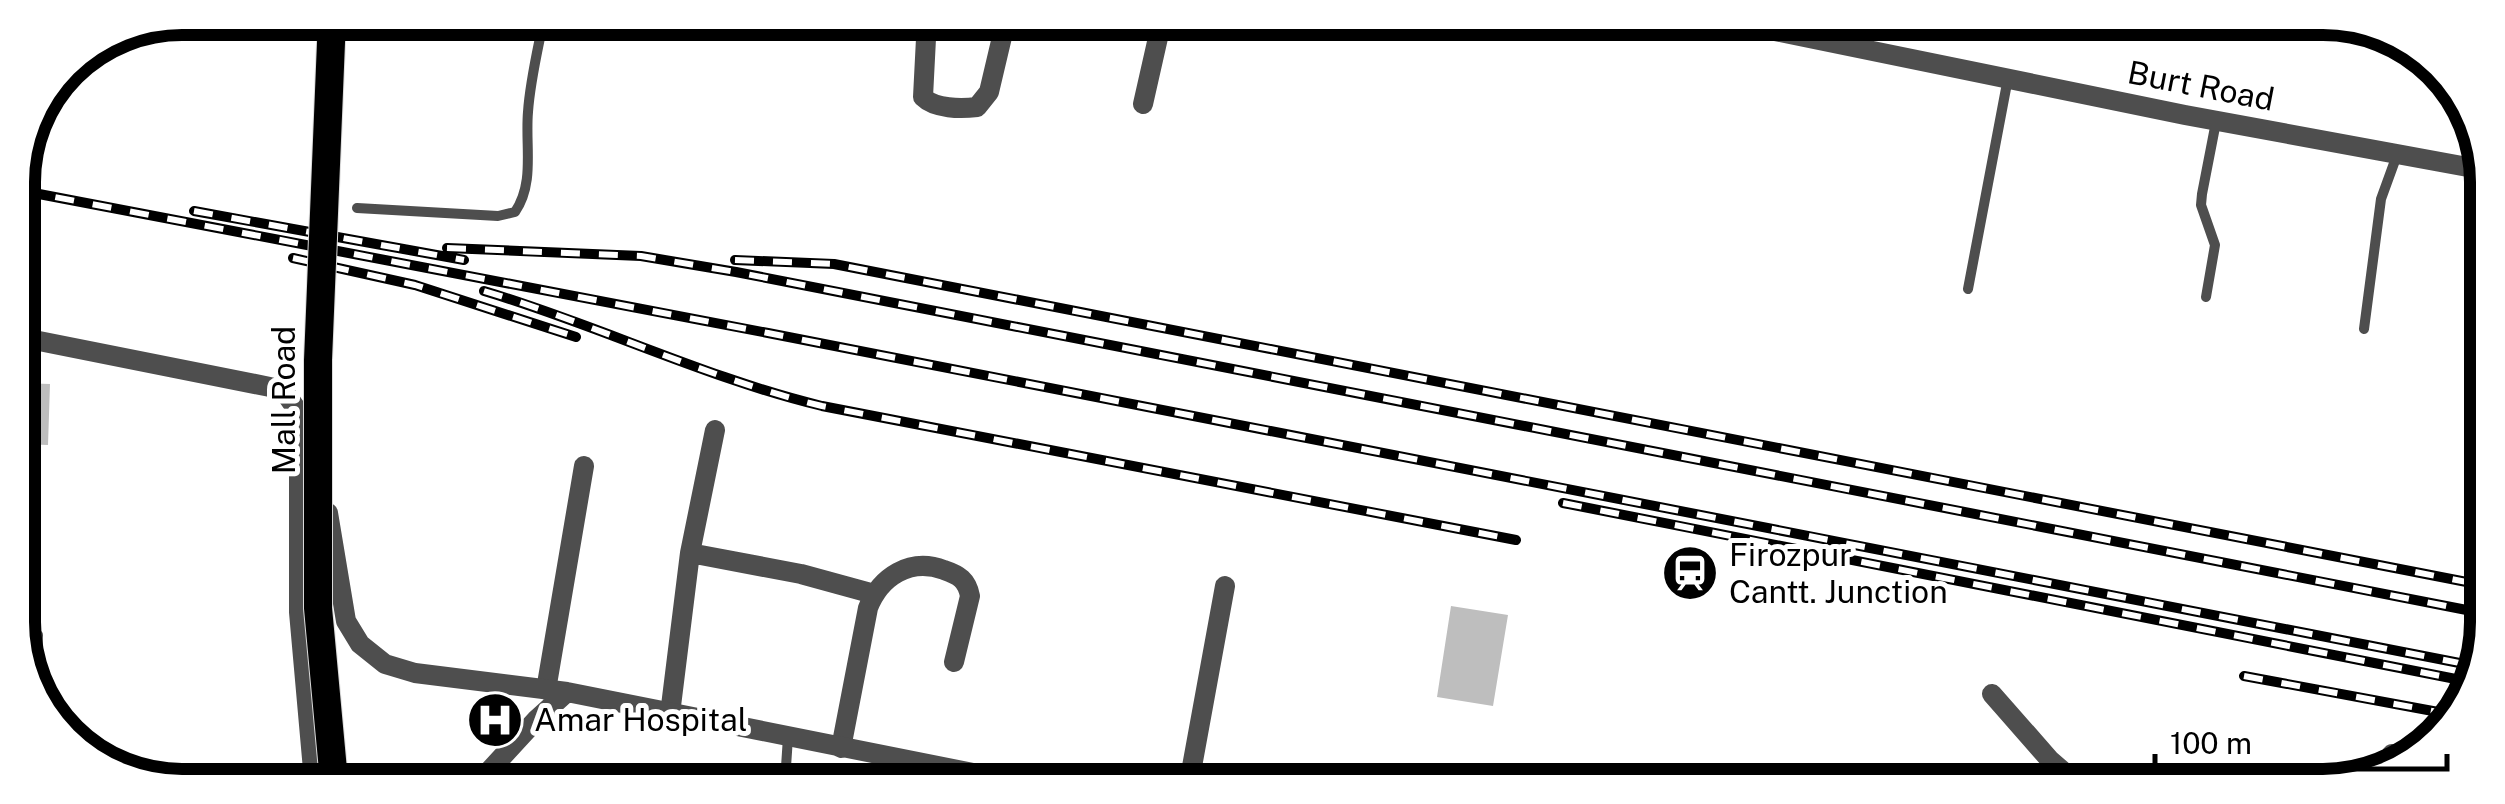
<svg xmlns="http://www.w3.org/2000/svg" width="2505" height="804" viewBox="0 0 2505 804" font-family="'Public Sans',sans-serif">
  <rect width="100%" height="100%" fill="#fff"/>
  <path fill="#bebebe" d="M19,383L50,384L48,445L19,444Z
    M1451,606L1508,615L1493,706L1437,697Z"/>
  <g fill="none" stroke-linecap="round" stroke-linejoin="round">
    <path stroke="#4e4e4e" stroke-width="10" d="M357,208L498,216L515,212C535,183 525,146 528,112C530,81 538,49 544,18
      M1968,289L2008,78
      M2206,297L2215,245L2201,205L2202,194L2216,122
      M2364,329L2381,199L2397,155
      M36,685L38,635
      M785,782L788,737"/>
    <path stroke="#4e4e4e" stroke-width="20" d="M927,19L923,97C935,109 961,109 977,107L989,92L1006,20
      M1143,104L1162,20
      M19,337L270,387L286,394L295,407L299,423V612L314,781
      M690,553L801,574L874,594
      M546,690L584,466
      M1992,694L2050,760L2080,786
      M670,714L690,553L715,430
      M841,748L868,608C880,577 910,557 944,570C959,575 967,580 970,596L954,662
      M2390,765L2392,754
      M1189,783L1225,586"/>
    <path stroke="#4e4e4e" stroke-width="20" d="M1731,22L2185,115L2484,170
      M328,513L346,621L360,644L385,664L415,673L567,692
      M479,782L536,720L567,692L1023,783"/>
    <g stroke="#000" stroke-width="10">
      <path id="rail" d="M18,190L768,333L2480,667
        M194,211L464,260
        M447,248L641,256L736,272L2482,613
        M293,258L415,285L576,337
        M735,260L834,264L2482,585
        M484,291C598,325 706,378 822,406L1516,540
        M1563,503L2471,682
        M2244,676L2449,714"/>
    </g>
    <use href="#rail" stroke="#fff" stroke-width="6" stroke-dasharray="19" stroke-linecap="butt"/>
    <g stroke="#dbdbdb" stroke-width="30" stroke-linecap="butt">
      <path id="trunk-bridge" d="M332,18L318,360V608L334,781"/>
    </g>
    <use href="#trunk-bridge" stroke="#000" stroke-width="28"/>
  </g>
  <defs>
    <g id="station-disc" transform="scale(2.875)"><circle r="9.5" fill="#000" stroke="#fff"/><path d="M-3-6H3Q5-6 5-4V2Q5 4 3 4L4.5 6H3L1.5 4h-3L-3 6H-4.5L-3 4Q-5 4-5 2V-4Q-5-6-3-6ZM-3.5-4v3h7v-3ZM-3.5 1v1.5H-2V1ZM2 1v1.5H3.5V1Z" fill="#fff"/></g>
    <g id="hospital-disc" transform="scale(2.875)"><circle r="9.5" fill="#000" stroke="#fff"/><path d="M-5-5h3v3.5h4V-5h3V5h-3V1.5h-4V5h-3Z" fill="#fff"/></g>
  </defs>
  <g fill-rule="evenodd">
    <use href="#station-disc" x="1690" y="573"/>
    <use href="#hospital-disc" x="495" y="720"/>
  </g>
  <g text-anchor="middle" stroke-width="10" stroke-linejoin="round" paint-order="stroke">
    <g font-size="32" fill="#000" stroke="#fff">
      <text transform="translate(2201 86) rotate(11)" y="11">Burt Road</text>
      <text transform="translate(284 400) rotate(-90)" y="11">Mall Road</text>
    </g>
    <g font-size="32" fill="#000" stroke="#fff" text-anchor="start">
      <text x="1729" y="566">Firozpur<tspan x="1729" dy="37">Cantt. Junction</tspan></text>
      <text x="534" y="731">Amar Hospital</text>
    </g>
  </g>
  <path d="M0 0H2505V804H0ZM182 35H2323A147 147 0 0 1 2470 182V622A147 147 0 0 1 2323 769H182A147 147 0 0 1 35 622V182A147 147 0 0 1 182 35Z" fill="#fff" fill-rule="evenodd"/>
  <path fill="none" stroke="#000" stroke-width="12" d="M182 35H2323A147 147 0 0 1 2470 182V622A147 147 0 0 1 2323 769H182A147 147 0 0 1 35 622V182A147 147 0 0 1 182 35Z"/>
  <path d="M2155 754v15h292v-15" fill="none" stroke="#000000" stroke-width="5"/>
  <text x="2170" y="754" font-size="30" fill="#000000" stroke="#ffffff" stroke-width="8" paint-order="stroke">100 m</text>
</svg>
